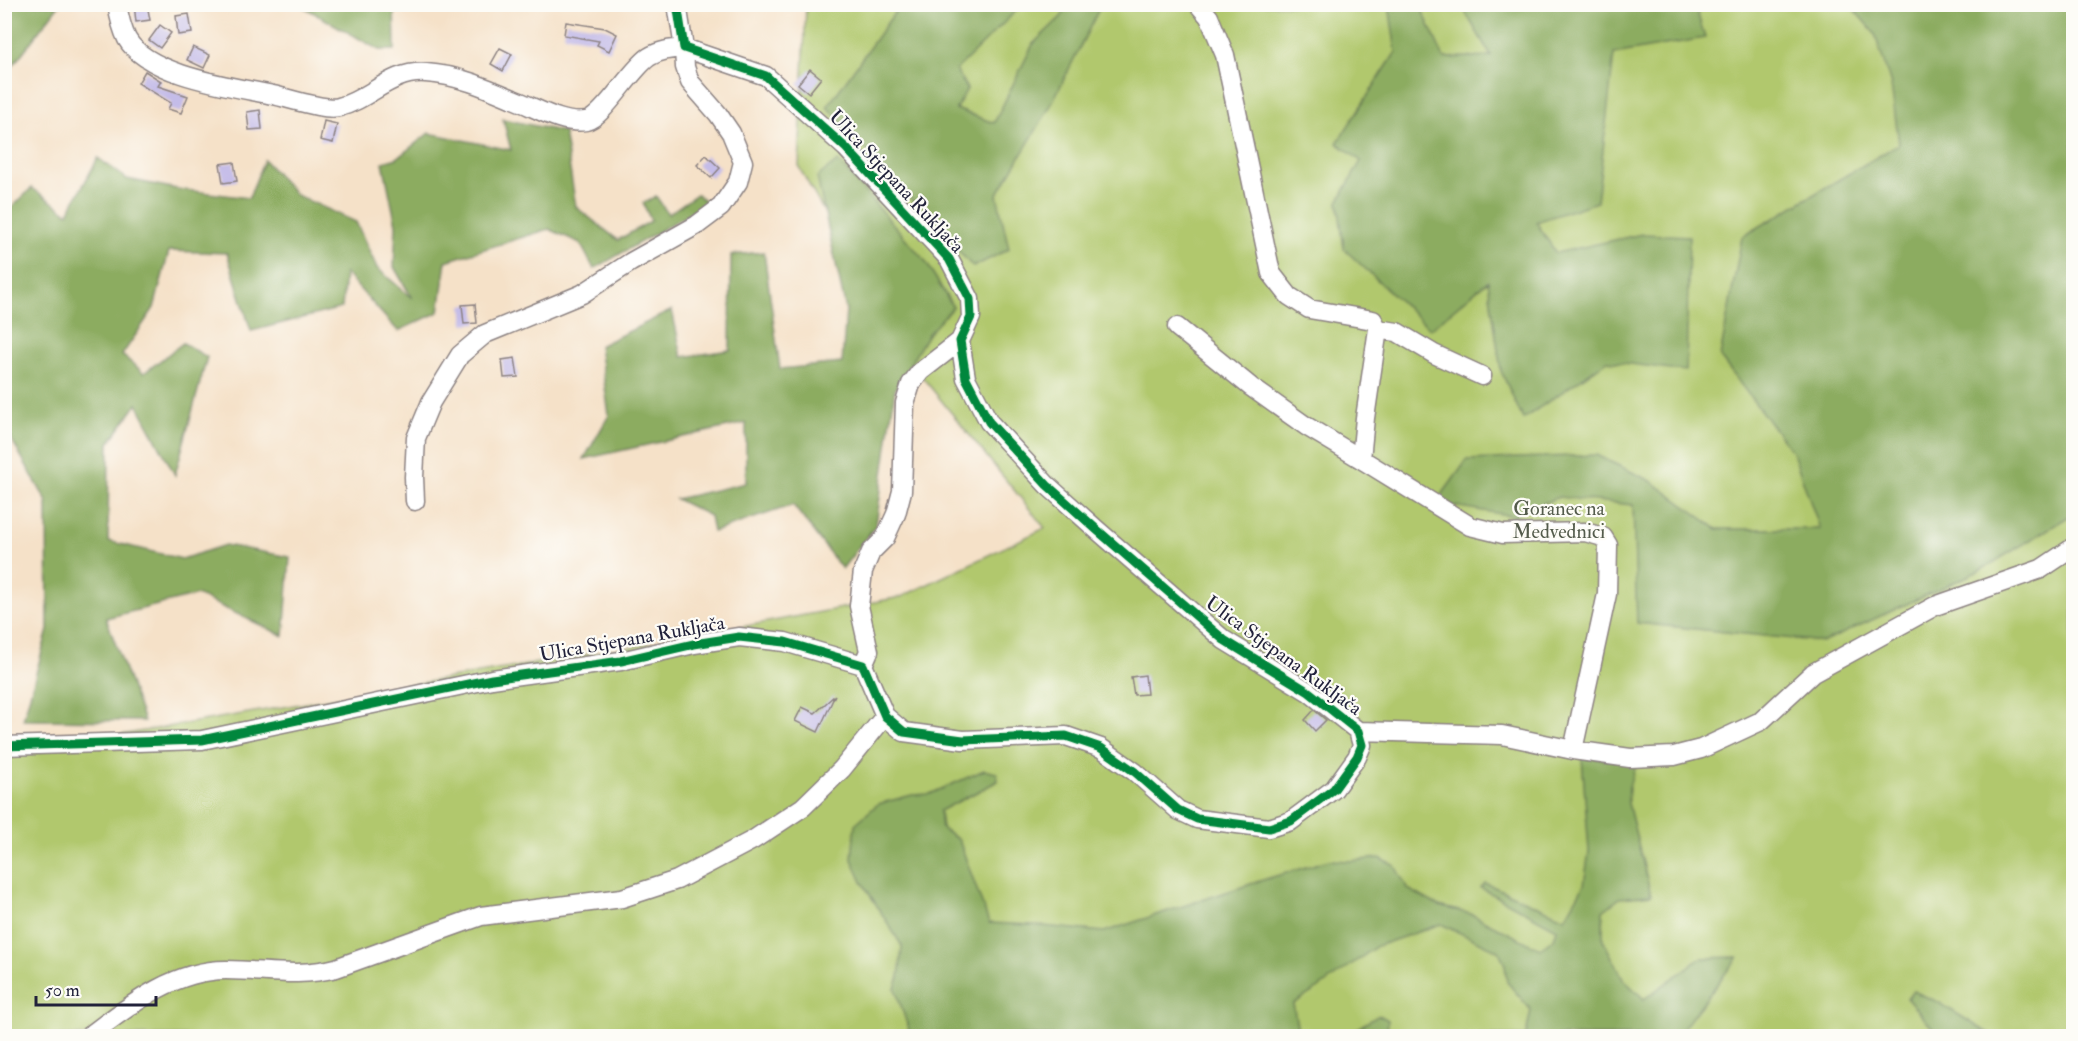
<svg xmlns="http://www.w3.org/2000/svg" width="2078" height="1041" viewBox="0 0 2078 1041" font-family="'IM FELL Double Pica',serif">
  <rect width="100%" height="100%" fill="#fdfcf7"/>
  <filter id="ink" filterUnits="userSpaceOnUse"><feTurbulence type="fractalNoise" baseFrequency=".0167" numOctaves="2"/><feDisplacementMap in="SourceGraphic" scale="12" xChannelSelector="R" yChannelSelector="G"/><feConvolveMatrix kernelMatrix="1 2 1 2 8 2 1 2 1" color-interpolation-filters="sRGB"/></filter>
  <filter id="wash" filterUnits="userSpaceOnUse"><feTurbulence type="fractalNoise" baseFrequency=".008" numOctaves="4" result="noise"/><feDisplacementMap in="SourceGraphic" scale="24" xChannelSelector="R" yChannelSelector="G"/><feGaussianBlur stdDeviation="1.35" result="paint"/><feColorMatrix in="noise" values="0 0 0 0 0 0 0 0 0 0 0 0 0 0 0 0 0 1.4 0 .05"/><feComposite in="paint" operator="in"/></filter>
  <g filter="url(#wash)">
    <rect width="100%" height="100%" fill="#f5e1c8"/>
    <path fill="#b1c86d" stroke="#6a7554" stroke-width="1.5" d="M806,5H2073V1036H5V755L688,637L901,597L1045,528L906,357L799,167Z"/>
    <path fill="#8cac60" stroke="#57674e" stroke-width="1.5" d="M5,4L59,5L5,76L4,5Z
      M300,5H394L395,50H379Z
      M900,5H1025L1018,9L956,70L967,89L956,109L994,123L1033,44L1061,17L1067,5H1101L1050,107L997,195L1009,249L973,267L827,107Z
      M1389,5H1420L1444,58L1491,56L1461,5H1695L1705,38L1614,54L1597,202L1536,222L1556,253L1642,234L1689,236L1686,371L1607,361L1523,419L1501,371L1488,281L1430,329L1344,249L1338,202L1361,161L1337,143L1396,52Z
      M1850,5H2073V514L1981,570L1824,642L1637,623L1633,505L1559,497L1513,516L1436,503L1467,460L1596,455L1651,481L1717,529H1820L1793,453L1720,357L1742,237L1899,144L1891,85L1875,34Z
      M503,119L564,132L576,207L618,240L651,221L643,203L656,196L668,214L697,194L708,203L594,269L580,243L549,229L446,261L439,312L398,331L345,273L342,308L251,331L227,253L169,251L154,308L122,355L144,373L183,343L207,357L175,475L137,404L109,443L108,541L182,559L225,545L290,557L284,636L197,595L106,618L144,721L23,720L48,630L47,502L5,428V214L32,188L68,213L98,158L127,179L177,189L249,198L264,160L296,195L356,222L377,268L412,298L394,267L396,225L383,162L397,158L429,133L511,150Z
      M838,161L926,262L953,307L928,334L895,389L876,525L842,569L793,505L713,532L710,516L676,499L746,483V423L584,459L609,415L599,346L672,310L682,357L730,350L731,255L764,252L780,369L842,363L846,310L817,177Z
      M1582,758L1637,761L1629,787L1628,803L1651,895L1620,898L1603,911V940L1624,980L1644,999L1701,958L1738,957L1684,1027L1688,1036H1524L1526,1035L1531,1010L1507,982L1505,965L1499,951L1441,924L1377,946L1319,988L1293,1004L1299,1036H911L895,988L899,977L902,946L862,882L852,859L855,824L878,804L912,795L930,794L984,770L997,773L998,781L940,811L942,829L959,840L989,923L1033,925L1104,932L1266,879L1329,860L1351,861L1380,858L1395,866L1408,889L1439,906L1471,914L1540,949L1554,939L1557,929L1481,888L1485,883L1565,918L1584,885L1589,851Z
      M1913,991L1938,1002L1993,1036H1934L1935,1031L1907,999Z
      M1379,1015L1388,1020L1387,1036H1349L1359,1027Z"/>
    <g id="blocks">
      <path fill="#c4bce8" d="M134,4H147L150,20L136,22Z
        M189,14L192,33L178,35L176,16Z
        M566,22L605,28L617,34L609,51L597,45L599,41L564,35Z
        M160,25L171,33L160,48L149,40Z
        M193,47L210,55L204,68L187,60Z
        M500,48L512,54L503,71L491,64Z
        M810,69L821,78L809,93L798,84Z
        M145,71L161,81L158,86L188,96L181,113L168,109L171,103L138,83Z
        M260,110L262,129L249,130L247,112Z
        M324,121L337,124L333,143L320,140Z
        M706,155L720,168L711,178L697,165Z
        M234,162L237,181L223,183L220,164Z
        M475,304L477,323L464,324L462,305Z
        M515,358L518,377L504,378L502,360Z
        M1145,675L1147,694L1134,695L1131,677Z
        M835,695L818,732L795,721L802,707L815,713Z
        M1314,710L1326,720L1315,731L1305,720Z"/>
    </g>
  </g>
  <g filter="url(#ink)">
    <use href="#blocks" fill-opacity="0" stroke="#8c8282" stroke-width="1.5"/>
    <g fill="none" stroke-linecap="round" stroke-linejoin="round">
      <g stroke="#8c8282" stroke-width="21">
        <path id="minor" d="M117,4C119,16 122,29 127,39C148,76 235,87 273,95C288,98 326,111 339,107C371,99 391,70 426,73C457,75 485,87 513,99C535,107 562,125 586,121C603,118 631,69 649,57C660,50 672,49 684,48L685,67L690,82L718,114L731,133L743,162L738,182L721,207L697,225L631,262L582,294L485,334L460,355L431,402L416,438L414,477L415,501
          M1198,4L1209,17L1225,55L1271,273L1289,296L1309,309L1373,320L1378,329L1365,418L1361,459L1470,526L1503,534L1585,532L1603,537L1608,545L1607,594L1573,750
          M1177,327L1251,387L1306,426L1361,459
          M1378,329L1397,332L1434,354L1482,376
          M863,665L869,651L859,606L863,571L871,552L885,538L896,514L902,491L905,403L911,384L920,372L960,341
          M1358,731L1502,735L1573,750L1630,758L1674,756L1701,749L1761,721L1813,673L1935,606L2041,569L2074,547
          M4,746L202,740L492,679L621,661L694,644L739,637L785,642L863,665L885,716L904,732L963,740L1066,736L1101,748L1135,772L1178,810L1197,819L1269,828L1291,821L1334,789L1357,757L1362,745L1358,731L1309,692L1224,640L1096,529L1047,485L989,422L966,378L960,341L971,317L970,299L949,259L846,148L766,76L684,48L677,4
          M89,1036C129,1006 173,970 226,970C265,970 296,978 336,968L481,916L622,898L677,880L753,840L803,807L842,769L885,716"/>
      </g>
      <use href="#minor" stroke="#fff" stroke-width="18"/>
      <g stroke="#fdfcf7" stroke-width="13">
        <path id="cycleway" d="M4,746L202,740L492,679L621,661L694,644L739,637L785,642L863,665L885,716L904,732L963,740L1066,736L1101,748L1135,772L1178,810L1197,819L1269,828L1291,821L1334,789L1357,757L1362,745L1358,731L1309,692L1224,640L1096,529L1047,485L989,422L966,378L960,341L971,317L970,299L949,259L846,148L766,76L684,48L677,4"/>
      </g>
      <use href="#cycleway" stroke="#00873e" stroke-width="9"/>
    </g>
  </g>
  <g text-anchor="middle" stroke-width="4.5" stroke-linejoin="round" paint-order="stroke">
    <g font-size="20" fill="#22223b" stroke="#fdfcf7">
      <text transform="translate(897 181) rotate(47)" y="7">Ulica Stjepana Rukljača</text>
      <text transform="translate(632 638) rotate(-10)" y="7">Ulica Stjepana Rukljača</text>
      <text transform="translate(1284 655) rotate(36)" y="7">Ulica Stjepana Rukljača</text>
    </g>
    <g font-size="20" fill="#545c4c" stroke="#fdfcf7">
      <text x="1559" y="515">Goranec na<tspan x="1559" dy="23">Medvednici</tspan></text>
    </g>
  </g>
  <rect width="2078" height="1041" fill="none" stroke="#fdfcf7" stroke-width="24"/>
  <path d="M36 996v9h120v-9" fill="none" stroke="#22223b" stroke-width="3"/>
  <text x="45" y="996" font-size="18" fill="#22223b" stroke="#fdfcf7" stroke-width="4.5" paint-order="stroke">50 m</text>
</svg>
